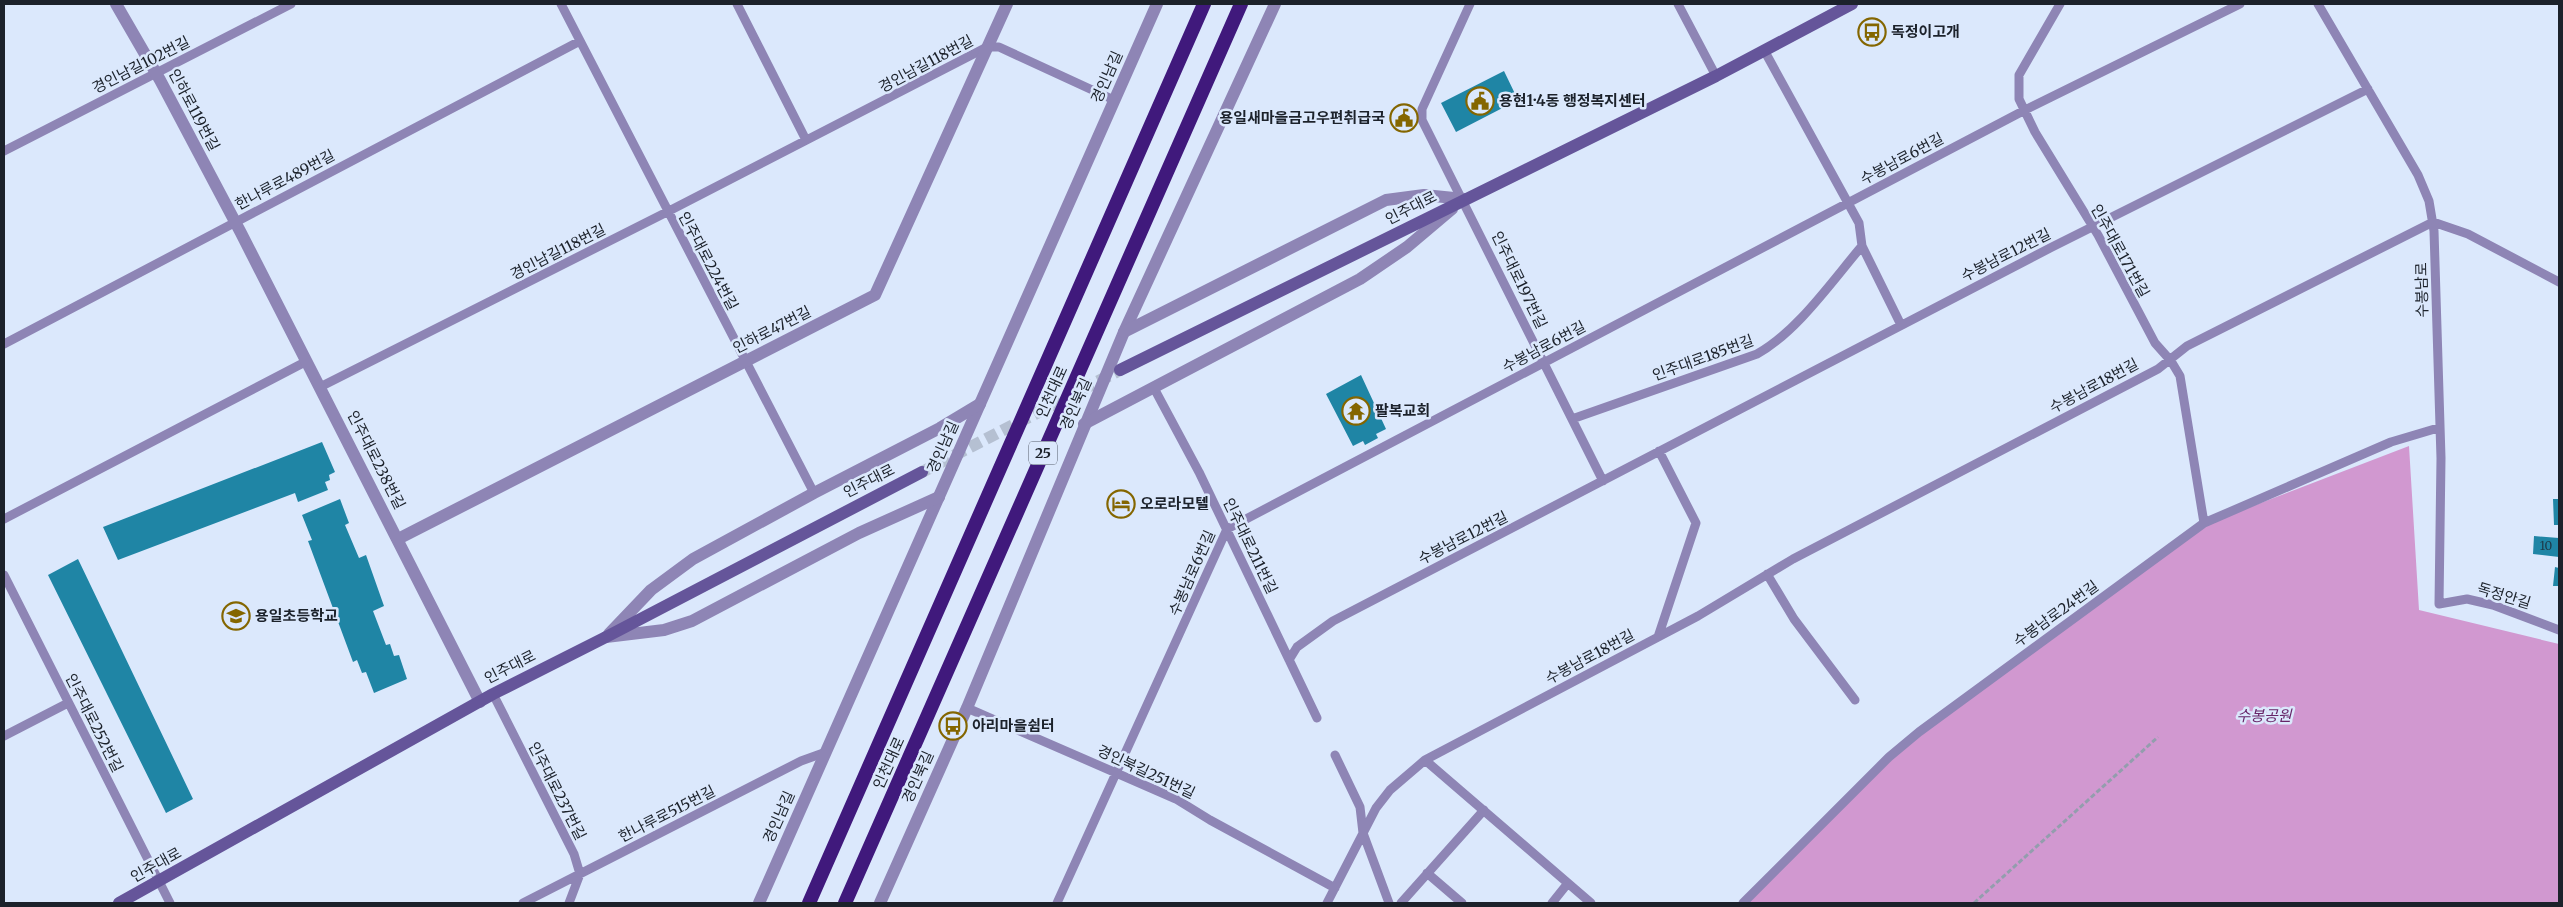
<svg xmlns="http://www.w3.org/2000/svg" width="2563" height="907" viewBox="0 0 2563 907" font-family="Merriweather,'Noto Sans KR',serif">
  <rect width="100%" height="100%" fill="#dbe8fc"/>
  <path fill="#d198d0" d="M2409,446L2419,610L2559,644V903H1747L1890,758L2206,524Z"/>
  <path fill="#1f85a5" d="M1504,71L1518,100L1456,132L1441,103Z
    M1361,375L1386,429L1376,434L1378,438L1365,445L1363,441L1353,446L1326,394Z
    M322,442L335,472L329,475L330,480L325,482L328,490L298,502L295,493L118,560L103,527Z
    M340,499L349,523L345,525L359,558L366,555L384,606L373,611L386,645L390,644L394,656L399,655L407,679L374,693L366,672L362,673L357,660L353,662L308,541L312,540L302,515Z
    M2553,499H2559V525H2554Z
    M2534,536L2559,538V557L2533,554Z
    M78,559L193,799L166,813L48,575Z
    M2555,567L2559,568V586H2553Z"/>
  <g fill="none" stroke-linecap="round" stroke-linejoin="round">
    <path stroke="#b5c0d2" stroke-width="12" stroke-dasharray="12 6" stroke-linecap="butt" d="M922,472L1120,370"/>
    <path stroke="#939dad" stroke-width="3" stroke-dasharray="5 2.5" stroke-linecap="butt" d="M1974,903L2158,737"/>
    <path stroke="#8e85b5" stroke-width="9" d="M561,4L814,493
      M737,4L806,140
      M1470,4L1422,109V120L1603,481
      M1678,4L1716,76
      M2060,4L2019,75V99L2035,132L2098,235L2155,343L2171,361L2180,376L2204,523
      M2318,4L2418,175L2429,201L2434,231L2441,458L2439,604L2467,599L2493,605L2559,630
      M1764,50L1859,223L1862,246L1901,325
      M4,151L291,4
      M4,344L580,41
      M320,387L667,212L987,47H999L1114,100
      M1154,388L1199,472L1317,718
      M1572,419L1757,354C1797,332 1832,281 1862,246
      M4,519L307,361
      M1767,574L1794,619L1855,700
      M4,575L170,903
      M1658,637L1696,523L1659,451
      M1289,660L1297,647L1333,621L2052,247L2368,89
      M493,694L574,854L580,874L569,903
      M967,708L1176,799L1210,820L1335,888
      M4,736L68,703
      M1335,755L1360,807L1363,833L1389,903
      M1425,760L1591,903
      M1427,873L1462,903
      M523,903L801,761L826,752
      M1057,903L1227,529L2025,110L2240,4
      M1327,903L1376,808L1390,790L1425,760L1698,616L1793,559L2158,369L2187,346L2433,222L2468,234L2559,282
      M1401,903L1484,810
      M1552,903L1568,883
      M1743,903L1889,757L1919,732L2204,523L2391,442L2438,428"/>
    <path stroke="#8e85b5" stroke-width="12" d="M116,4L160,80L241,233L480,702
      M398,539L875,295L1007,4
      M759,903L1157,4
      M880,903L967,708L1124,332L1275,4"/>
    <path stroke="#8e85b5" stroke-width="12" d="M1124,332L1386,200L1424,195L1464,199
      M1084,424L1360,279L1407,247L1452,209
      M609,634L651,590L693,559L814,493L940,428L980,404
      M606,637L664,630L692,621L859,533L939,497"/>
    <path stroke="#65559a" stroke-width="12" d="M1120,370L1716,76L1852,4
      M119,903L493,694L606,637L922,472"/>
    <path stroke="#40197c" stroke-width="14" d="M809,903L1204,4
      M845,903L1241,4"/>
  </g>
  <defs>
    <g id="bus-ring" transform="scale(1.4375)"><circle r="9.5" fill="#dbe8fc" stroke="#846600" stroke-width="1.5"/><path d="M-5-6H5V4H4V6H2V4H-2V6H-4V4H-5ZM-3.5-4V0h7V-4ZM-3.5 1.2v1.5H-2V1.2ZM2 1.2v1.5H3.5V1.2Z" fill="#846600"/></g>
    <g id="civic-ring" transform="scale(1.4375)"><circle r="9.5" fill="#dbe8fc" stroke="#846600" stroke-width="1.5"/><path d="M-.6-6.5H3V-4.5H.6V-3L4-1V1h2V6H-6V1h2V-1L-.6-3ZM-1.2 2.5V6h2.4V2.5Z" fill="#846600"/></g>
    <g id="temple-ring" transform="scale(1.4375)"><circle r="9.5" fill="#dbe8fc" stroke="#846600" stroke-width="1.5"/><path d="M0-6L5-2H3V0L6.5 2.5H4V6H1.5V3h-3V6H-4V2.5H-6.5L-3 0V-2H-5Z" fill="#846600"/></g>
    <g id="hotel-ring" transform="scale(1.4375)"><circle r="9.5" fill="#dbe8fc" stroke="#846600" stroke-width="1.5"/><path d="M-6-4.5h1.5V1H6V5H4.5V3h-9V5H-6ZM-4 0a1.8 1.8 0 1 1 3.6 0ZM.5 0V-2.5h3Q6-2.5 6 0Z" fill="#846600"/></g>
    <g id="school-ring" transform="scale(1.4375)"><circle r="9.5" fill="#dbe8fc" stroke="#846600" stroke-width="1.5"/><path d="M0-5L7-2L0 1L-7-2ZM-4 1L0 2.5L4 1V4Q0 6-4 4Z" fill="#846600"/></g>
  </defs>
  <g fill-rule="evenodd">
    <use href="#bus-ring" x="1872" y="32"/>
    <use href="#civic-ring" x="1480" y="101"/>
    <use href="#civic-ring" x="1404" y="118"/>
    <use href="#temple-ring" x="1356" y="411"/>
    <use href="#hotel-ring" x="1121" y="504"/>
    <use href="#school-ring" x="236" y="616"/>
    <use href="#bus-ring" x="953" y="726"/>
  </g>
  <g text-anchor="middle" stroke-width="5" stroke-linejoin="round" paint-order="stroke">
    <g font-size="12" fill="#1d3b4a">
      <text x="2546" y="550">10</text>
    </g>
    <rect fill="#dbe8fc" stroke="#555d6a" stroke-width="1" x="1029" y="441.5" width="28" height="23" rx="4"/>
    <g font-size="14" font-weight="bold" fill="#1c222b">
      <text x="1043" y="458">25</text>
    </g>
    <g font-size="15" font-weight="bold" fill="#1c222b" stroke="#dbe8fc" text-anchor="start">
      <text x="1891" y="37">독정이고개</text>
      <text x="1499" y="106">용현1·4동 행정복지센터</text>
      <text x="1385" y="123" text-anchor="end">용일새마을금고우편취급국</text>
      <text x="1375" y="416">팔복교회</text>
      <text x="1140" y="509">오로라모텔</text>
      <text x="255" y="621">용일초등학교</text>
      <text x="972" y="731">아리마을쉼터</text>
    </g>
    <g font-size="15" fill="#1c222b" stroke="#dbe8fc">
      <text transform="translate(926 64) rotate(-28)" y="5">경인남길118번길</text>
      <text transform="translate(141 65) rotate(-27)" y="5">경인남길102번길</text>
      <text transform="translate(1107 77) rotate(-66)" y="5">경인남길</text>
      <text transform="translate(194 110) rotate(62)" y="5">인하로119번길</text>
      <text transform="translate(1902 159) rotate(-28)" y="5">수봉남로6번길</text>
      <text transform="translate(285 180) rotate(-28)" y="5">한나루로489번길</text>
      <text transform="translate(1411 208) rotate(-27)" y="5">인주대로</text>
      <text transform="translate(2120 251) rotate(61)" y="5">인주대로171번길</text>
      <text transform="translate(558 252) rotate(-27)" y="5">경인남길118번길</text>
      <text transform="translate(2006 255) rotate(-27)" y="5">수봉남로12번길</text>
      <text transform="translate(708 261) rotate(62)" y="5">인주대로224번길</text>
      <text transform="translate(1519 280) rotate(64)" y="5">인주대로197번길</text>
      <text transform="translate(2422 290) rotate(-91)" y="5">수봉남로</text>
      <text transform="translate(772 330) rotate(-27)" y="5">인하로47번길</text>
      <text transform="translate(1544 347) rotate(-28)" y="5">수봉남로6번길</text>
      <text transform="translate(1703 358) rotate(-20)" y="5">인주대로185번길</text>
      <text transform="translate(2094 386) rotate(-28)" y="5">수봉남로18번길</text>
      <text transform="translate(1052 392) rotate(-66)" y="5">인천대로</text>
      <text transform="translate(1076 404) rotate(-66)" y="5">경인북길</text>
      <text transform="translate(943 447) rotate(-66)" y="5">경인남길</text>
      <text transform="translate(376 460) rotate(63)" y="5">인주대로238번길</text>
      <text transform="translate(869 481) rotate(-27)" y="5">인주대로</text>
      <text transform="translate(1463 538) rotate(-27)" y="5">수봉남로12번길</text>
      <text transform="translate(1250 546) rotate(64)" y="5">인주대로211번길</text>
      <text transform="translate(1192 573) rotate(-66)" y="5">수봉남로6번길</text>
      <text transform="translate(2504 596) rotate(17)" y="5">독정안길</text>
      <text transform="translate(2056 614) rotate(-36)" y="5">수봉남로24번길</text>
      <text transform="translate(1590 657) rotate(-28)" y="5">수봉남로18번길</text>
      <text transform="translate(510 667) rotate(-27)" y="5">인주대로</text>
      <text transform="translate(94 723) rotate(63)" y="5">인주대로252번길</text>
      <text transform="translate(889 763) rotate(-66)" y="5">인천대로</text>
      <text transform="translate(1146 772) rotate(25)" y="5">경인북길251번길</text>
      <text transform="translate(918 777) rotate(-66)" y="5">경인북길</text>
      <text transform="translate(557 791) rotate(63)" y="5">인주대로237번길</text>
      <text transform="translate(667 814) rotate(-27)" y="5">한나루로515번길</text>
      <text transform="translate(779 817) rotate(-66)" y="5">경인남길</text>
      <text transform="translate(156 865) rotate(-29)" y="5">인주대로</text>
    </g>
    <g font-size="15" font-style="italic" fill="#672468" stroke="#dbe8fc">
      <text x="2264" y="721">수봉공원</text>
    </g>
  </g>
  <rect width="2563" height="907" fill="none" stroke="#1c222b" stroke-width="10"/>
</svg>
